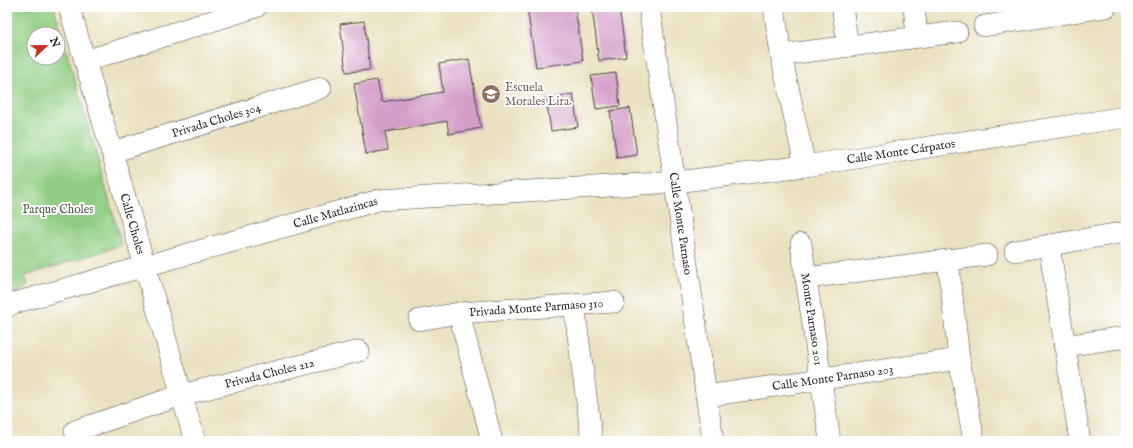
<svg xmlns="http://www.w3.org/2000/svg" width="1133" height="448" viewBox="0 0 1133 448" font-family="'IM FELL English',serif">
  <rect width="100%" height="100%" fill="#fff"/>
  <filter id="ink" filterUnits="userSpaceOnUse"><feTurbulence type="fractalNoise" baseFrequency=".025" numOctaves="2"/><feDisplacementMap in="SourceGraphic" scale="8" xChannelSelector="R" yChannelSelector="G"/><feConvolveMatrix kernelMatrix="1 2 1 2 8 2 1 2 1" color-interpolation-filters="sRGB"/></filter>
  <filter id="wash" filterUnits="userSpaceOnUse"><feTurbulence type="fractalNoise" baseFrequency=".012" numOctaves="4" result="noise"/><feDisplacementMap in="SourceGraphic" scale="16" xChannelSelector="R" yChannelSelector="G"/><feGaussianBlur stdDeviation="0.9" result="paint"/><feColorMatrix in="noise" values="0 0 0 0 0 0 0 0 0 0 0 0 0 0 0 0 0 1.4 0 .05"/><feComposite in="paint" operator="in"/></filter>
  <g filter="url(#wash)">
    <rect width="100%" height="100%" fill="#eae1c0"/>
    <path fill="#90cd82" stroke="#5e7c56" fill-rule="evenodd" d="M7,7H54L122,245L25,276L28,285L13,296L7,288ZM34,34H58V58H34Z"/>
    <g id="blocks">
      <path fill="#d49ec8" d="M527,7H575L583,61L536,67Z
        M592,7H619L626,57L599,61Z
        M364,21L370,70L346,72L340,24Z
        M469,59L481,128L449,134L447,121L385,132L388,150L366,154L354,84L377,80L382,102L443,92L439,64Z
        M616,73L620,106L596,109L591,76Z
        M573,94L578,127L551,131L546,98Z
        M630,108L637,155L617,158L610,111Z"/>
    </g>
  </g>
  <g filter="url(#ink)">
    <use href="#blocks" fill-opacity="0" stroke="#484641" stroke-width="1"/>
    <g fill="none" stroke-linecap="round" stroke-linejoin="round">
      <g stroke="#484641" stroke-width="22">
        <g id="street">
          <path id="s1" d="M69,7L112,152L195,441"/>
          <path id="s2" d="M649,7L713,441"/>
          <path d="M774,7L781,55L805,166"/>
          <path d="M914,7L917,36"/>
          <path d="M843,13L848,46"/>
          <path d="M984,26L1106,7"/>
          <path d="M781,55L957,32"/>
          <path d="M85,61L256,7"/>
          <path id="s3" d="M112,152L321,88"/>
          <path id="s4" d="M801,244L830,441"/>
          <path d="M1049,245L1080,441"/>
          <path d="M1015,251L1126,232"/>
          <path d="M948,260L959,359L974,441"/>
          <path d="M806,278L987,255"/>
          <path d="M574,305L592,441"/>
          <path id="s5" d="M7,307L11,304L379,200L676,182L805,166L1126,117"/>
          <path d="M459,313L492,441"/>
          <path id="s6" d="M419,320L459,313L614,302"/>
          <path d="M1064,346L1126,337"/>
          <path id="s7" d="M706,396L959,359"/>
          <path id="s8" d="M75,431L181,395L359,351"/>
        </g>
      </g>
      <use href="#street" stroke="#fff" stroke-width="21"/>
    </g>
  </g>
  <defs>
    <g id="school-disc" transform="scale(1)"><circle r="9.5" fill="#8d6e63" stroke="#fff"/><path d="M0-5L7-2L0 1L-7-2ZM-4 1L0 2.5L4 1V4Q0 6-4 4Z" fill="#fff"/></g>
  </defs>
  <g fill-rule="evenodd">
    <use href="#school-disc" x="491" y="94"/>
  </g>
  <g text-anchor="middle" stroke-width="4" stroke-linejoin="round" paint-order="stroke">
    <g font-size="12" fill="#785e54" stroke="#fff" text-anchor="start">
      <text x="505" y="91">Escuela<tspan x="505" dy="14">Morales Lira.</tspan></text>
    </g>
    <g font-size="12" fill="#2b2b2b" stroke="#fff">
      <text dy="4" stroke="none"><textPath href="#s3" startOffset="109">Privada Choles 304</textPath></text>
      <text dy="4" stroke="none"><textPath href="#s5" startOffset="912">Calle Monte Cárpatos</textPath></text>
      <text dy="4" stroke="none"><textPath href="#s5" startOffset="342">Calle Matlazincas</textPath></text>
      <text dy="4" stroke="none"><textPath href="#s1" startOffset="226">Calle Choles</textPath></text>
      <text dy="4" stroke="none"><textPath href="#s2" startOffset="219">Calle Monte Parnaso</textPath></text>
      <text dy="4" stroke="none"><textPath href="#s6" startOffset="118">Privada Monte Parmaso 310</textPath></text>
      <text dy="4" stroke="none"><textPath href="#s4" startOffset="76">Monte Parnaso 201</textPath></text>
      <text dy="4" stroke="none"><textPath href="#s8" startOffset="203">Privada Choles 212</textPath></text>
      <text dy="4" stroke="none"><textPath href="#s7" startOffset="128">Calle Monte Parnaso 203</textPath></text>
    </g>
    <g font-size="12" fill="#495c45" stroke="#fff">
      <text x="58" y="213">Parque Choles</text>
    </g>
  </g>
  <rect width="1133" height="448" fill="none" stroke="#fff" stroke-width="24"/>
  <g transform="translate(46 46) rotate(68)"><circle r="19" fill="#ffffff" stroke="#aaaaaa"/>
  <path d="M0-3L7 15L0 10L-7 15Z" fill="#c8321e"/>
  <text y="-6" font-size="11" font-weight="bold" text-anchor="middle" fill="#2b2b2b">N</text>
  </g>
</svg>
